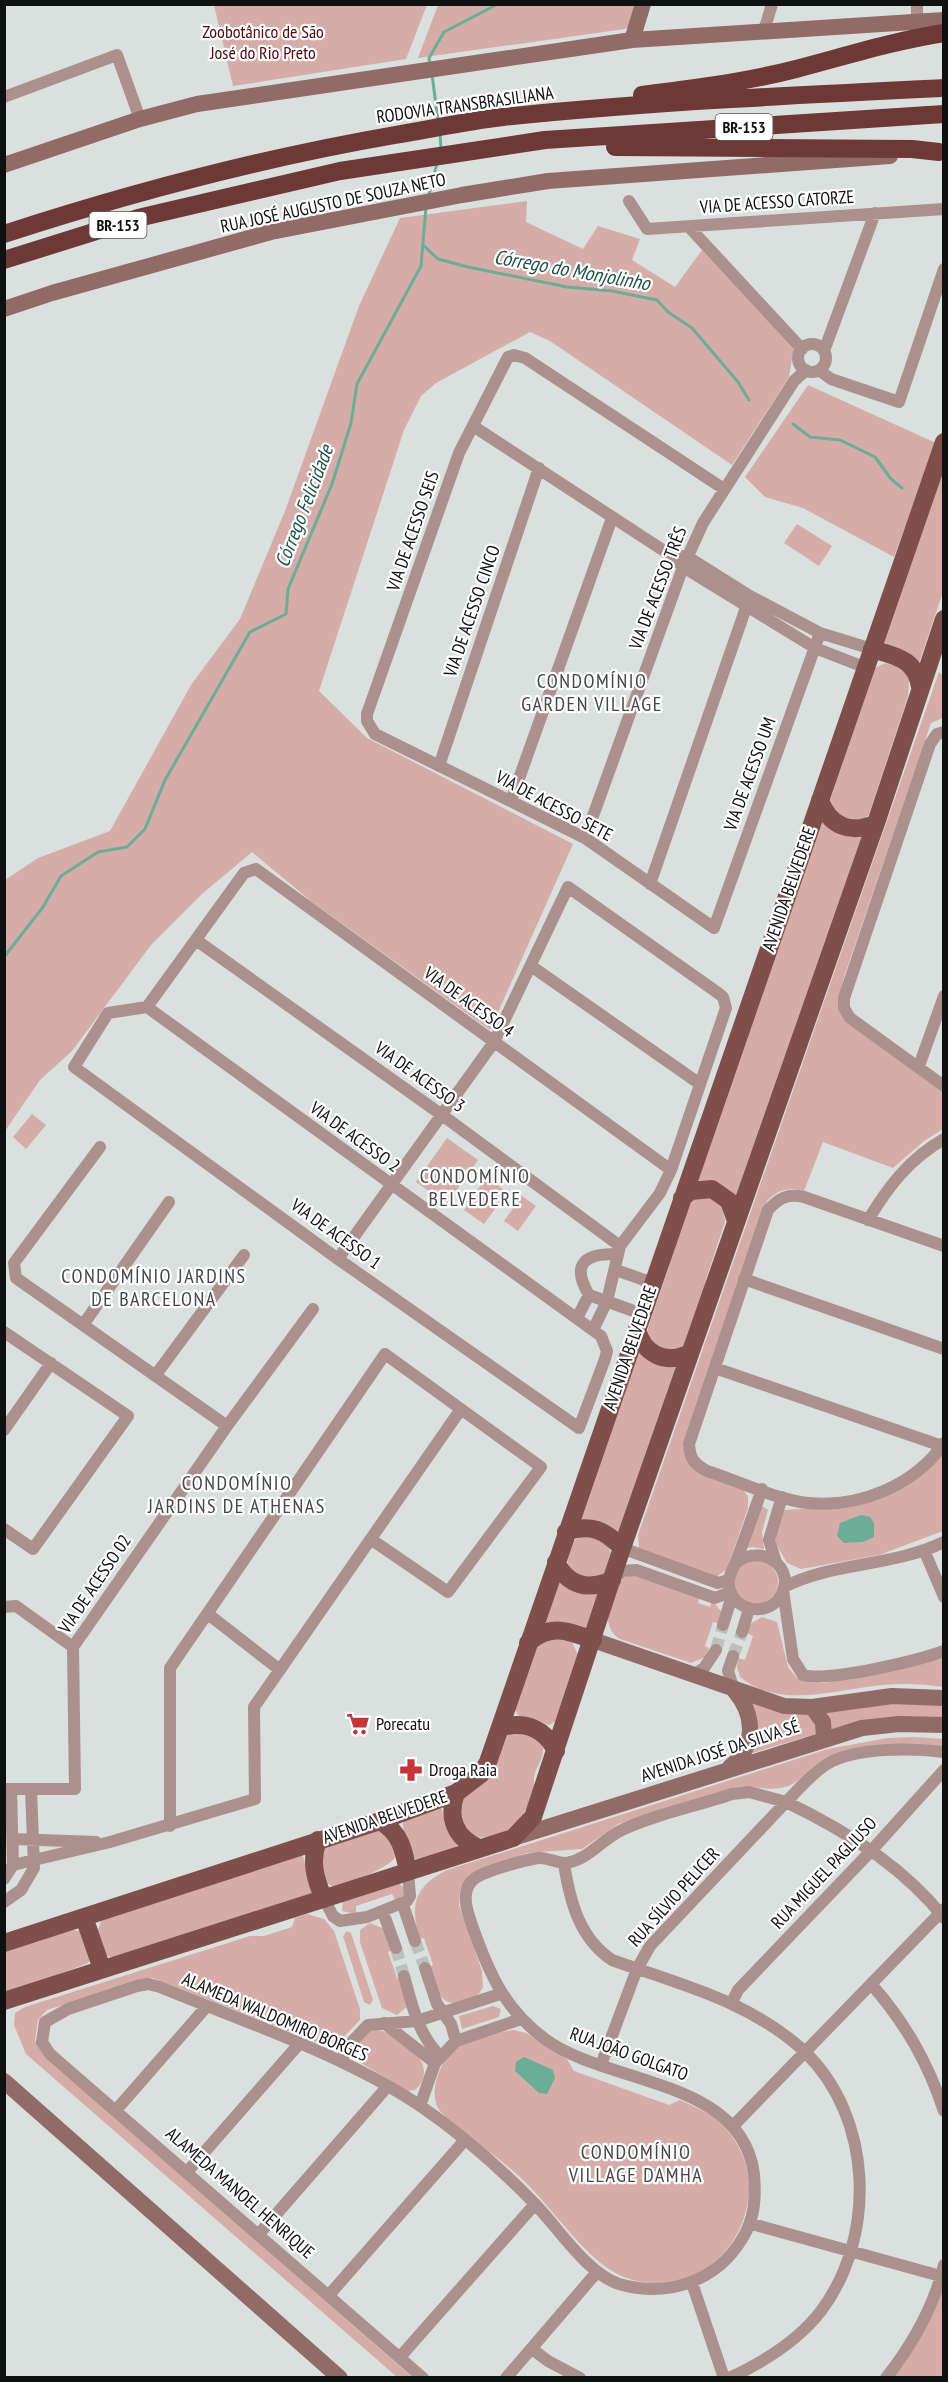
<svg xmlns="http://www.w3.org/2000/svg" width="948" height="2382" viewBox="0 0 948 2382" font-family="'PT Sans Narrow',sans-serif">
  <rect width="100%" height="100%" fill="#dae0dd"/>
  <path fill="#d5aca8" d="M214,5V4L427,5L406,59L233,86Z
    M438,5H638L632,25L625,29L418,58Z
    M527,201L526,222L583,249L598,226L640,239L632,260L675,287L702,250L794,346L789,377L732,465L550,341L530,332L436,383L421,396L404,430L319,691L367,738L573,844L490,1030L312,902L252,852L202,894L151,945L72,1051L40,1080L5,1131V880L38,858L110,831L191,685L240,619L285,511L359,306L400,218Z
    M808,385L936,443L894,557L803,508L765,497L745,477Z
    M943,463V592L919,663L882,641Z
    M797,524L832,546L819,566L784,543Z
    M885,663L903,668L909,680L908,697L869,815L864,819L843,820L830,804L831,798L875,668Z
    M939,672L943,675V718L931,723L844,977L839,999L840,1009L943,1089V1129L924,1141L893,1168L823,1142L804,1191C789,1187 778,1189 767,1201L683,1446L688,1462L743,1489L748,1497V1508L727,1569L716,1577L639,1548L638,1535Z
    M822,815L864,833L735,1204L696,1183Z
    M32,1114L46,1125L26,1149L13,1137Z
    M447,1138L478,1160L447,1204L416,1182Z
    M486,1177L507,1192L484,1224L464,1210Z
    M703,1194L722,1203L725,1222L706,1279L703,1299L682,1350L659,1352L648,1333V1328L668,1270L673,1243L688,1202Z
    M522,1196L536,1206L518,1231L504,1221Z
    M638,1345L681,1363L620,1541L576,1524Z
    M943,1452V1531L879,1555L801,1569L787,1563L776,1544L775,1535L784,1510L851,1506Z
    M761,1505L768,1510L762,1532L764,1549L752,1547L743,1549Z
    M567 1557a22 22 0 1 1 44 0a22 22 0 1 1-44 0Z
    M734 1582a22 22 0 1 1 44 0a22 22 0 1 1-44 0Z
    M631,1574L700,1596L698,1603L710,1607L712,1601L722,1612L720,1624L713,1622L705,1646L709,1648L705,1657L691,1663L620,1639C597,1626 610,1583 631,1574Z
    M559,1576L602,1590L588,1633L542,1626Z
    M762,1617L777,1622L788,1667L796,1677L808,1682L824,1683L903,1669L943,1658V1687C924,1684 903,1683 883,1685C838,1689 779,1710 740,1677L737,1667L738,1658L745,1660L753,1636L747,1633L750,1624Z
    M546,1637L572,1642L578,1655L556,1721L549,1725L519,1716L515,1710L531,1655Z
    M750,1702L943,1704V1720L846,1725L749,1754Z
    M512,1730L533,1735L543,1747C544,1756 538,1765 535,1773C533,1779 535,1786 533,1791C524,1824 499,1848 465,1833L459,1804L505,1735Z
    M914,1737L943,1739V1746L916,1744L831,1756C812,1761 804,1782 785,1787C769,1792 750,1784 733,1788L618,1824L582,1849L527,1853L470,1874L460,1890L459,1905L482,1971L483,1987C479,1996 473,1998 464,2001C439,2010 436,1986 429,1967L433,1965L424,1938L420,1939C409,1905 415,1886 447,1870L828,1749L888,1738Z
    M441,1807L446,1824L458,1843L457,1847L417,1860C408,1852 402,1831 403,1820Z
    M386,1827L397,1855C389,1869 349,1883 333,1887L326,1882L319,1855L325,1847Z
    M302,1853L313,1893L112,1958L106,1955L98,1930L102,1918Z
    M397,1882L405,1888L404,1895L396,1901L392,1894L356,1906V1914L342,1911L343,1901Z
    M307,1914L324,1919L334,1931L360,2009V2020L336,2045H324L153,1978L142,1980L47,2010L38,2020L35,2041L48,2059L412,2377H397L26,2054L14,2025L15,2013L25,2007L250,1936H264L292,1927L295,1918Z
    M370,1923L385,1929L392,1950L388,1952L397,1978L401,1977L407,2007L397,2015L382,2008L360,1942V1930Z
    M71,1930L80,1931L91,1958L88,1963L5,1995V1945Z
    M347,1931L351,1933L373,2000L370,2005L364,2002L343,1936Z
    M493,2006L501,2009L499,2017L462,2029L459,2016Z
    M371,2029C396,2030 444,2064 415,2090L407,2091L353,2058L351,2048Z
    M514,2030L526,2033L567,2059L574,2071L669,2105L680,2100C694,2107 709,2112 720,2123C792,2190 718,2313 624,2277C586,2262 552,2206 520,2177C495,2154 464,2135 440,2111C427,2094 440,2060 456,2048C469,2037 498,2032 514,2030Z
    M943,2288V2377L892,2378L939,2293Z"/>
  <path fill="#6bad96" d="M861,1515L870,1517L874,1523V1537L863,1542L844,1543L837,1536L840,1523Z
    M524,2057L553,2070L555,2078L547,2094L539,2093L515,2071L516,2062Z"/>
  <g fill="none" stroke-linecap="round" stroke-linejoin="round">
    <path stroke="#6bad96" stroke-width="3" d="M430,65L429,58L444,32L498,4
      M432,74L438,121
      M440,134L441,148
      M429,195L437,163
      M423,245L438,259L468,267L567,287L612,291L657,300L668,312L692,328L738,382L749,400
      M793,424L810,437L840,440L875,457L891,479L902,488
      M4,957L43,907L61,876L98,852L127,847L145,829L165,780L250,632L286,614L288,589L332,484L351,423L357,384L421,266L426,207"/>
    <path stroke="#bcc1be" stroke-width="12" stroke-dasharray="12 6" stroke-linecap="butt" d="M716,1650L723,1625
      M733,1656L742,1632
      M415,1941L425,1968
      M396,1948L404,1976"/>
    <path stroke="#ac908d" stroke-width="12" d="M917,4V20
      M764,31L772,4
      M4,97L117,55L140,119
      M629,201L647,229L944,209
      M689,227L802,349
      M798 358a14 14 0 1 1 28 0a14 14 0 1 1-28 0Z
      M824,351L875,213
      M819,370L831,379L899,402L944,269
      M473,426L672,556L683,567L815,648L864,667
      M724,489L525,358L514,355L508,357L459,453L367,714V721L375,734L585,838L714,928L820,633
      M680,556L688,557L750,596L820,633L872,649
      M944,732L937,734L930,744L844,998V1008L850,1018L944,1086
      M439,766L539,468
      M511,801L612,518
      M585,838L683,567L703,523L794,381L806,370
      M650,884L750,596
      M196,940L442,1115L620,1246
      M531,966L700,1084
      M147,1007L601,1336L607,1351L605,1359L579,1428L338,1259L74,1067L108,1013L147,1007L244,873L256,869L671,1170
      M919,1066L944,996
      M100,1147L14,1263L16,1278L227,1426
      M868,1220C888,1187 909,1159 944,1139
      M944,1246L804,1197C788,1193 779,1198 768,1210L689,1444C690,1459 694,1464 707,1471C739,1481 774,1499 808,1503C859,1508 914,1486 944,1443
      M618,1254C586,1253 570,1263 589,1295L642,1314
      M338,1259L494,1042L568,887L718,993L723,997L726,1008L671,1170L660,1193L620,1246L607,1301L593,1330
      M616,1270L653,1283
      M744,1279L944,1349
      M577,1318L589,1295
      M83,1325L169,1202
      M4,1332L128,1416L33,1549L4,1529
      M715,1368L942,1446
      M155,1376L244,1255
      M4,1430L51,1363
      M622,1548L718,1583L729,1580
      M924,1550L944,1597
      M776,1562L769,1540L782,1497
      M736,1563C762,1542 798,1568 780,1597C765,1620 726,1608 729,1580C730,1572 735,1566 737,1559C746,1535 754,1512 762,1489
      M612,1580L623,1571L636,1570L715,1598L731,1592
      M784,1587C832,1562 892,1567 944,1542
      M783,1590L793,1659L803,1675C829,1682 916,1661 944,1651
      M4,1607L16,1606L73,1647
      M208,1614L280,1670
      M723,1625L732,1596
      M742,1632L749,1609
      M733,1656L728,1671L734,1690
      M692,1676L704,1668L716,1650
      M4,1789H75L73,1647L227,1426L313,1309
      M170,1826V1668L385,1354L541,1467L448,1592L372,1540
      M13,1839L96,1842
      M564,1864C570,1901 579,1938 612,1960C679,1984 750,2001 804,2051C873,2117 877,2236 821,2311C797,2342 764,2362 729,2378
      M13,1865L110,1842L255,1799L254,1707L461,1409
      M4,1879L13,1865L11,1789
      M324,1899L333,1916L340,1921L367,1917L407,1901L410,1896L408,1872
      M4,1902L21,1890L34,1868L31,1789
      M403,1905L415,1941
      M383,1912L396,1948
      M425,1968L437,2004L451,2024L456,2041
      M404,1976C412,2005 418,2034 440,2056
      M872,1985C906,2024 928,2063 944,2111
      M732,2002L738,1990L871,1851L944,1770
      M384,2023L435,2063
      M341,2061L348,2046L368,2025L417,2021L500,1994
      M601,2065L637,1969L650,1946L786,1802C845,1830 903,1866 944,1918
      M420,2106L435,2063L456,2041L521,2019
      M117,2109L207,2006
      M733,2126L944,1909
      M187,2172L299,2044
      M752,2224L944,2277
      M259,2234L387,2087
      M692,2283L724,2378
      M329,2295L464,2141
      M532,2349L548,2361L580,2378
      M400,2357L535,2204
      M423,2378L50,2054L42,2042L45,2022L68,2009L137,1986L148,1984L160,1987C247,2023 340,2053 419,2105C460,2133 499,2167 533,2202C557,2226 587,2274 619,2284C667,2298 716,2282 742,2239C755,2218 756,2198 754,2174C742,2078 607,2085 545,2039C505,2010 489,1973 473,1928C468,1914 459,1891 474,1879C484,1871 525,1860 538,1858C548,1857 558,1864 567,1863C588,1859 600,1842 618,1832C646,1817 700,1805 732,1794L749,1792L786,1802C799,1789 811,1774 827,1764C855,1747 912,1748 944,1752
      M506,2378L597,2272
      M886,2378C912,2345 934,2306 944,2265"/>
    <path stroke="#926a67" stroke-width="16" d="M632,40L643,4
      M4,165L140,119L197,104L632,40L944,20
      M4,309L52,293L271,232L462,195L548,181L890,156
      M593,1640L784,1706L812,1707L892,1696L944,1698
      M812,1707L823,1722L824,1738
      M730,1767C757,1745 755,1715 734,1690
      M513,1838L862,1728L899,1724L944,1725
      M4,2081L340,2378"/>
    <path stroke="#7f4f4c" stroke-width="18" d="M872,649C896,656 916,659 920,687
      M820,800C829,826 851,835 876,823
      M682,1198L691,1191L712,1189L729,1201L736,1221
      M637,1329C644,1355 666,1365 690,1353
      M566,1532C590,1523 605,1530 622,1548
      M556,1562C568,1586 588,1591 612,1580
      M528,1643C550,1623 568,1631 593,1640
      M502,1727C526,1721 545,1729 556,1751
      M456,1793C447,1817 455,1838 479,1848
      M380,1821C400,1832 404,1850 408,1872
      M318,1840C310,1861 315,1879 324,1899
      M84,1917L102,1969
      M4,1943L380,1821L456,1793L481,1774L488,1762L944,442
      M4,2001L513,1838L533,1817L622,1548L876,823L944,619"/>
    <path stroke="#6d3835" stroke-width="18" d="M642,95C694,88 746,82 796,69C846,56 893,41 944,33
      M615,147L912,149L939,152
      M4,234C133,192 262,158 395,135C431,129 467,121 503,117C649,102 797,95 944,88
      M4,260L138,218L340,171L545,140L944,114"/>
  </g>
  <defs>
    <g id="supermarket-bare" transform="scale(1.8)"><path d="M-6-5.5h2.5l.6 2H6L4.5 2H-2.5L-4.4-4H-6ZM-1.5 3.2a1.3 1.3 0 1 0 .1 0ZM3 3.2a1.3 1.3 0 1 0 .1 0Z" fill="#c43538" stroke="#fff" stroke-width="2.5" paint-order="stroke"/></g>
    <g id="pharmacy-bare" transform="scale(1.8)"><path d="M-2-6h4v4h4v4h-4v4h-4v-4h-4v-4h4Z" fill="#c43538" stroke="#fff" stroke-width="2.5" paint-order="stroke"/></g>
  </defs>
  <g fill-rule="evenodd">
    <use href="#supermarket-bare" x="358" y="1724"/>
    <use href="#pharmacy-bare" x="411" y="1770"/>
  </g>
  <g text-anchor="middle" stroke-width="4.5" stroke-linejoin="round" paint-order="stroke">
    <g fill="#fff" stroke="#575858" stroke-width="1.5">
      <rect x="715.5" y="114" width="57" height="26" rx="4.5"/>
      <rect x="89.5" y="212" width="57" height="26" rx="4.5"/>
    </g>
    <g font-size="16" font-weight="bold" fill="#0f1110">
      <text x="744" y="133">BR-153</text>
      <text x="118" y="231">BR-153</text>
    </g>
    <g font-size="18" fill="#52070c" stroke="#fff">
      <text x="263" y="38">Zoobotânico de São<tspan x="263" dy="21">José do Rio Preto</tspan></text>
    </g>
    <g font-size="18" fill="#0f1110" stroke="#fff">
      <text transform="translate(465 105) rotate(-8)" y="6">RODOVIA TRANSBRASILIANA</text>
      <text transform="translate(777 202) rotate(-4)" y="6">VIA DE ACESSO CATORZE</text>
      <text transform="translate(333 203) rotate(-12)" y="6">RUA JOSÉ AUGUSTO DE SOUZA NETO</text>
      <text transform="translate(413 531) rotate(-71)" y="6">VIA DE ACESSO SEIS</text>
      <text transform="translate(658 588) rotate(-69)" y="6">VIA DE ACESSO TRÊS</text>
      <text transform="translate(472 611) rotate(-71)" y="6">VIA DE ACESSO CINCO</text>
      <text transform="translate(750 774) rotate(-70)" y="6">VIA DE ACESSO UM</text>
      <text transform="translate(554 806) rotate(28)" y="6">VIA DE ACESSO SETE</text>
      <text transform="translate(789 889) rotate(-71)" y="6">AVENIDA BELVEDERE</text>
      <text transform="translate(469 1002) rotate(36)" y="6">VIA DE ACESSO 4</text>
      <text transform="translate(420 1077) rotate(36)" y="6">VIA DE ACESSO 3</text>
      <text transform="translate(355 1137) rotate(36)" y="6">VIA DE ACESSO 2</text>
      <text transform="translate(336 1234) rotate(36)" y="6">VIA DE ACESSO 1</text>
      <text transform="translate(630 1348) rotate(-71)" y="6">AVENIDA BELVEDERE</text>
      <text transform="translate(95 1584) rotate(-56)" y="6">VIA DE ACESSO 02</text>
      <text transform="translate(720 1751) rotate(-18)" y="6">AVENIDA JOSÉ DA SILVA SÉ</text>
      <text transform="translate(385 1817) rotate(-19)" y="6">AVENIDA BELVEDERE</text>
      <text transform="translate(824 1873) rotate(-47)" y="6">RUA MIGUEL PAGLIUSO</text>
      <text transform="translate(674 1897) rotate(-48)" y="6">RUA SÍLVIO PELICER</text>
      <text transform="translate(275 2017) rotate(23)" y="6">ALAMEDA WALDOMIRO BORGES</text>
      <text transform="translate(629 2054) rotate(20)" y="6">RUA JOÃO GOLGATO</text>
      <text transform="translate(240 2193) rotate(41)" y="6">ALAMEDA MANOEL HENRIQUE</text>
    </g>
    <g font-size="18" fill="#0f1110" stroke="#fff" text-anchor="start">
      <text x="376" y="1730">Porecatu</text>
      <text x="429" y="1776">Droga Raia</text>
    </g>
    <g font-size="20" font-style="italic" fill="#1c5241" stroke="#fff">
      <text transform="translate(572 270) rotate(10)" y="7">Córrego do Monjolinho</text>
      <text transform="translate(304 506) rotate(-69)" y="7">Córrego Felicidade</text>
    </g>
    <g font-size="20" letter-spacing="1.5" fill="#444947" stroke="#fff">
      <text x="592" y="688">CONDOMÍNIO<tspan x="592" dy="23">GARDEN VILLAGE</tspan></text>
      <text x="475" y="1183">CONDOMÍNIO<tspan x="475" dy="23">BELVEDERE</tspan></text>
      <text x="154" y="1283">CONDOMÍNIO JARDINS<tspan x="154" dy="23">DE BARCELONA</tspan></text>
      <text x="237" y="1490">CONDOMÍNIO<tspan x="237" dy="23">JARDINS DE ATHENAS</tspan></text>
      <text x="636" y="2159">CONDOMÍNIO<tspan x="636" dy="23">VILLAGE DAMHA</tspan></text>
    </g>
  </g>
  <rect width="948" height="2382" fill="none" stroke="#0f1110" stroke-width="12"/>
</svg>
